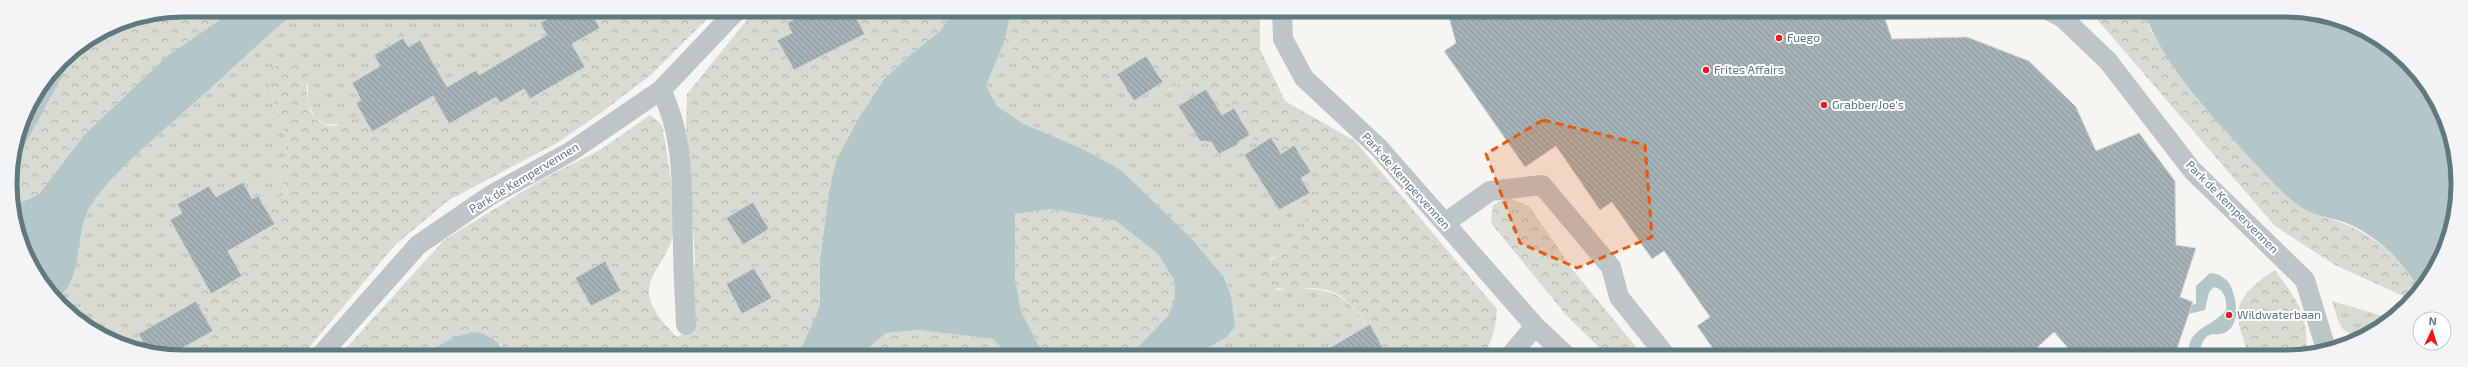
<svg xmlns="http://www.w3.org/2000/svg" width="2468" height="367" viewBox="0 0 2468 367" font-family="'Exo 2',sans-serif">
  <defs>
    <pattern id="grass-tufts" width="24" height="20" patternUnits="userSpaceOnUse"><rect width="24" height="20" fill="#d7dbd1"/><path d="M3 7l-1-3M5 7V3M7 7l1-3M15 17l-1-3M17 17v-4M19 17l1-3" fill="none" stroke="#b2b6af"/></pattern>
    <pattern id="forest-crowns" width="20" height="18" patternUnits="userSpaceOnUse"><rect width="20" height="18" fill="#d7dbd1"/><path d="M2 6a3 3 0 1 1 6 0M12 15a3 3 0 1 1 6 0" fill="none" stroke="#b2b6af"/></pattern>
    <pattern id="building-back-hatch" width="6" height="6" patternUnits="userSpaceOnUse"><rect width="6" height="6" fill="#a5b2b5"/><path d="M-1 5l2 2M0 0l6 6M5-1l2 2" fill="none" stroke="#8a9698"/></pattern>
  </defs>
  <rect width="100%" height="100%" fill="#f6f5f2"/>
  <path fill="url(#grass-tufts)" d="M299,10H591L598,21L581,31L590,69L566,84L559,73L365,113L345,125L324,124L315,118L308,103V85L287,64L276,65L269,69C266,112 301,130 278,174L288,192L267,205L274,218L226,247L238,267L194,293L211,322L188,335L172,349L176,357L107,339L55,300C83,282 75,240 87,213C92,201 103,189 112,179C140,149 171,124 201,97C234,68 264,37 299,10Z
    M1005,40L1027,66L1105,80L1146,83L1156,75L1169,90L1177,83L1201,86L1211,97L1227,102L1239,116L1244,130L1265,139L1284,161L1295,152L1307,165L1312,226L1280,255L1270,259L1276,290C1342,284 1349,297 1382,350L1356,357H1192L1227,337L1231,296L1224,277L1192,239L1121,170L1083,149L1024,124L997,106L986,86Z
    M2332,301L2390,318C2380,326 2356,341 2344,330C2338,325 2335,309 2332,301Z"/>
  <path fill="url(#forest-crowns)" d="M184,10H234L167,56L85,134L39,194L15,206C12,188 5,167 20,154L66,69L86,47L125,22Z
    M591,10H716L651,75L602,112L557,143L449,200L395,245L301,357H176L171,349L188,335L211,322L194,293L238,267L226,247L274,218L266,205L288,192L278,174C301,130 266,112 269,69C282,61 295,61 305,71C308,86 305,106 315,118C343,149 397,81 415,63L445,112L559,73L566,84L590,69L567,31H581L597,21Z
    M755,10H955L939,32L911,54L884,79L857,121L836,161L829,192L820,260V306L797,357H510L500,344L454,337L419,357H338L444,240L548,176L600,150L650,115L662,125C666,146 669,167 672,188C673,197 676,207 676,216C675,275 615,276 677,337L689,331L695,260L686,128L687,94Z
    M1011,10H1260V49L1285,101L1355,141L1497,309C1496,326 1493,343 1481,357H1370L1382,349C1370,331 1360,311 1343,298C1312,275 1280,304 1255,276L1256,269L1280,255L1311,226L1288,200L1294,177L1307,165L1295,152L1284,161L1265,139L1258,144L1244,130L1228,126L1239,116L1227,102L1212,115L1211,97L1201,86L1189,96L1178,83L1168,90L1156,75L1146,83L1056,79L1027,66L1005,40Z
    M2089,10H2143L2150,29L2171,61L2324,217C2364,228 2398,252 2419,289L2412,300L2335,265L2275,226Z
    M1507,197L1529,206L1573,270L1644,357H1609L1566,315L1491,223L1493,205Z
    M1052,209L1116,221L1158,254L1174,280L1175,298L1168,316L1128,357H1045L1021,311L1015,279V214Z
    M2275,270C2297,301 2309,313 2306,354L2296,357H2247C2247,342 2237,328 2238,314C2239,294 2260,280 2275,270Z
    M919,330L993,339L1010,357H858L886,333Z"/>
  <path fill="#b4c7c8" d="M234,10H299C264,37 234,68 201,97C171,124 140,149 112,179C103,189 92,201 87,213C75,240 83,282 55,300L19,239L15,206L39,194L85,134L167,56Z
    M955,10H1011L1005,40L986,86L997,106L1024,124L1083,149L1121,170L1192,239L1224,277L1231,296L1235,326L1227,337L1192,357H1128L1168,316L1175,298L1174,280L1158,254L1116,221L1052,209L1015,214V279L1021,311L1045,357H1010L993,339L919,330L886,333L858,357H797L820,306V260L829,192L836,161L857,121L884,79L911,54L939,32Z
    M2143,10H2296L2361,28L2415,69L2449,128L2458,195L2445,250L2419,289C2403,261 2376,235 2346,223C2333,218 2319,217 2306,210C2285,198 2269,178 2253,161C2212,116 2165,68 2143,10Z
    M125,22L86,47L66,69L20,154L13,160L23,117L61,61L117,23Z
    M2210,273C2218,273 2224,277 2229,283C2236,295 2242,323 2226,332C2215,338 2207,327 2200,349L2203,357H2190C2183,329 2213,327 2226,310C2227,301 2225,289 2214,287L2209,292L2205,310L2188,314L2191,305L2196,304V286Z
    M473,332C490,333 500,344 510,357H419L454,337Z"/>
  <path fill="url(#building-back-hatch)" stroke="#d7d7d5" d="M563,10H590L600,28L572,44L585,67L530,99L524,89L500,103L496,97L449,124L433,96L372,132L356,103L361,100L352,83L380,66L374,55L403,38L409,47L420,40L447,87L476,70L479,75L547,35L540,23Z
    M811,10H852L865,34L794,70L777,40L792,33L787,23Z
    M1447,10H1882L1892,39L1967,37L2029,61L2076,107L2096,151L2139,133L2175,181L2176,245L2196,248L2180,297L2193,302L2174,357H2076L2054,332L2027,357H1719L1697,326L1710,317L1664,251L1652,259L1612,202L1600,210L1556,146L1525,167L1444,51L1456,43Z
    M1146,56L1163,82L1134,101L1117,74Z
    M1206,89L1222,115L1234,108L1250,135L1238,142L1239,144L1219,154L1211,142L1200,141L1178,106Z
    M1271,137L1281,154L1294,145L1311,172L1301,178L1310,193L1279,210L1244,155Z
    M243,182L252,199L258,196L275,224L228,251L242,276L211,294L170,220L182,213L177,204L209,186L216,197Z
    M753,202L769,229L743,245L726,218Z
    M605,261L621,291L591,306L575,278Z
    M754,268L772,298L742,314L726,284Z
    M196,301L213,331L168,356L148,350L138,334Z
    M1370,324L1388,357H1314Z"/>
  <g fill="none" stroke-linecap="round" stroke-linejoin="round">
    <path stroke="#bec5c7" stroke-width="20" d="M1282,10L1283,39L1304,78L1379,148L1535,326L1568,357
      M2048,10L2063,18L2108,61L2192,170L2305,280L2326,349
      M661,90C686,140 681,191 683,245C683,272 685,298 686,325
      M1445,223L1490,191L1542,185L1611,267L1619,297L1667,357
      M319,357L418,245L491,195L570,152L661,90L737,10
      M1509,357L1535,326"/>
  </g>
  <path fill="#e8590c" fill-opacity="0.2" stroke="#e8590c" stroke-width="3" stroke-dasharray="8 5" stroke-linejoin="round" d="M1543,120L1645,145L1652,237L1577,268L1520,243L1486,154Z"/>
  <g fill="#ed1b1c" stroke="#fff" stroke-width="1.5">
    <circle cx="1779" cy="38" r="4"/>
    <circle cx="1706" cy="70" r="4"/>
    <circle cx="1824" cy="105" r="4"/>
    <circle cx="2229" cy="315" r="4"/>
  </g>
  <g text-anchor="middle" stroke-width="4" stroke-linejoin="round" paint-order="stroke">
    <g font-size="12" fill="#5f797f" stroke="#fff" text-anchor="start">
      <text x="1787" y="42">Fuego</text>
      <text x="1714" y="74">Frites Affairs</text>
      <text x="1832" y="109">Grabber Joe's</text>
      <text x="2237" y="319">Wildwaterbaan</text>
    </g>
    <g font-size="12" fill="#5f797f" stroke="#fff">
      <text transform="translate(524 178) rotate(-31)" y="4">Park de Kempervennen</text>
      <text transform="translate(1406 181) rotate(48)" y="4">Park de Kempervennen</text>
      <text transform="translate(2232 207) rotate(45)" y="4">Park de Kempervennen</text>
    </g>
  </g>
  <path d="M0 0H2468V367H0ZM183 17H2285A166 166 0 0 1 2451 183V184A166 166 0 0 1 2285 350H183A166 166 0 0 1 17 184V183A166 166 0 0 1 183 17Z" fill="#f2f4f5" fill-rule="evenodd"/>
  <path fill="none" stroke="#5f797f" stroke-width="5" d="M183 17H2285A166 166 0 0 1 2451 183V184A166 166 0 0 1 2285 350H183A166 166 0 0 1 17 184V183A166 166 0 0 1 183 17Z"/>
  <g transform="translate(2432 331) rotate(4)"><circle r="19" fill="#ffffff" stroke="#bfc9cc"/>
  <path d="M0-3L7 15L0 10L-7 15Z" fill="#ed1b1c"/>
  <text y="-6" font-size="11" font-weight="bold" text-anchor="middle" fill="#5f797f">N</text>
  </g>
</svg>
